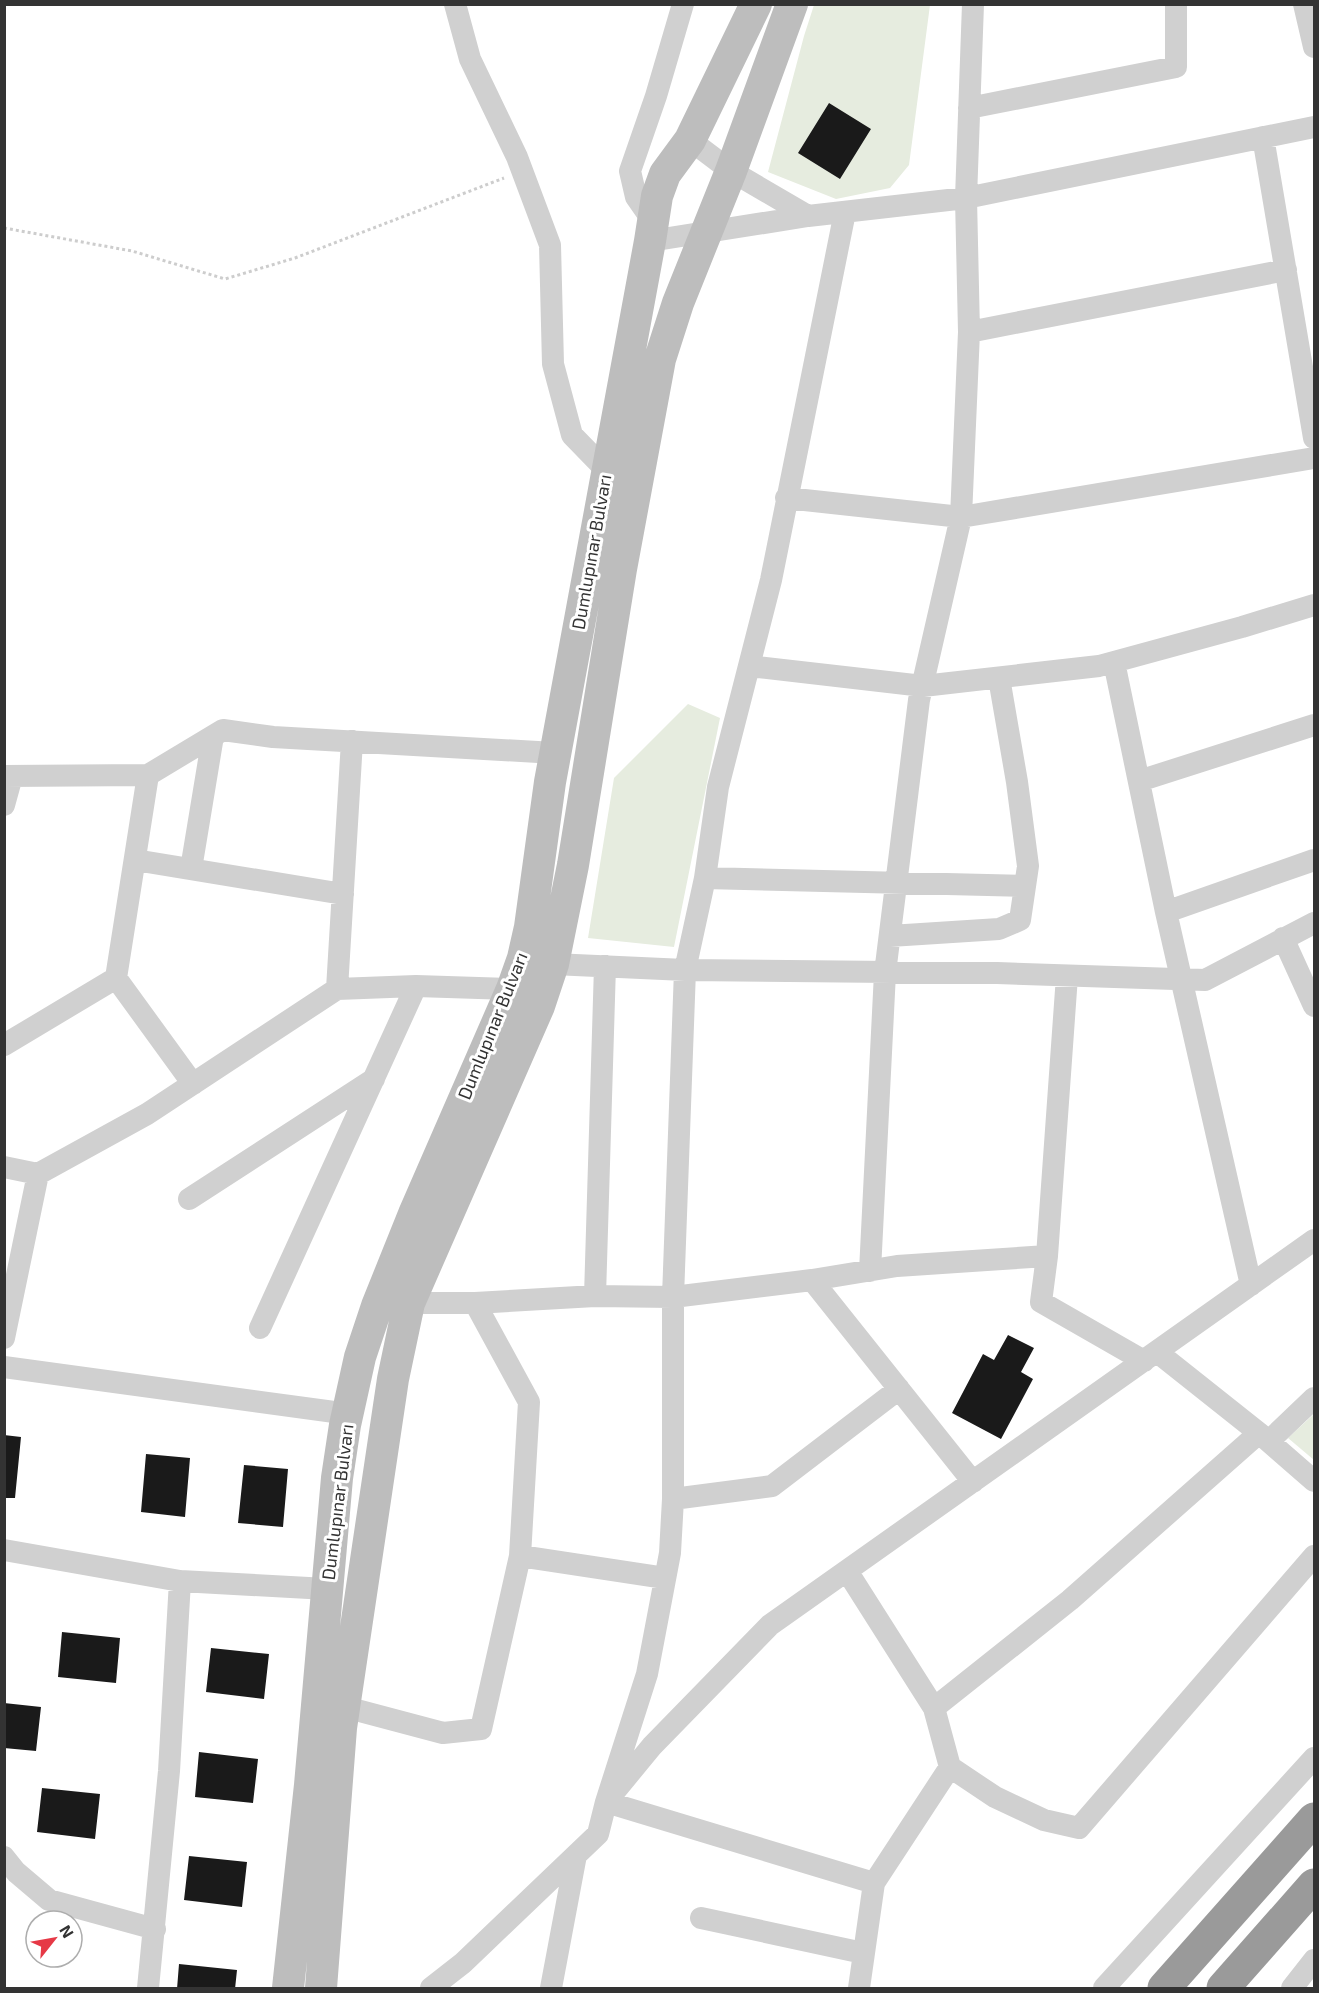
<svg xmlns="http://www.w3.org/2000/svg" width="1319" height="1993" viewBox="0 0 1319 1993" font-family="'Exo 2',sans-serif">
  <rect width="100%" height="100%" fill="#fff"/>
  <path fill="#e6ecdf" d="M814,5H930L909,165L890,188L836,199L768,172L804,36Z
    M688,704L720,718L674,947L588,938L614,778Z
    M1314,1414V1460L1288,1438Z"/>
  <path fill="#1a1a1a" d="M829,103L871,129L840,179L798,153Z
    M1008,1335L1034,1348L1021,1372L1033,1379L1001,1439L952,1413L983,1354L994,1360Z
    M4,1435L21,1437L15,1498H4Z
    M146,1454L190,1458L185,1517L141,1512Z
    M244,1465L288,1469L283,1527L238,1523Z
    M62,1632L120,1638L116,1683L58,1677Z
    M211,1648L269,1654L264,1699L206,1692Z
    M4,1703L41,1707L36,1751L4,1748Z
    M199,1752L258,1759L253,1803L195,1797Z
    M42,1788L100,1794L95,1839L37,1832Z
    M189,1856L247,1862L242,1907L184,1900Z
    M179,1964L237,1970L235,1989H177Z"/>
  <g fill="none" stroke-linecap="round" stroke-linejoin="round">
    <path stroke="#cdcdcd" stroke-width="3" stroke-dasharray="3 3" stroke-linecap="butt" d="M4,228L132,251L225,279L295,258L504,178"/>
    <path stroke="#d0d0d0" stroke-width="22" d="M455,4L470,59L517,157L550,245L553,364L572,435L607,471
      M1304,4L1314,47
      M969,108L1176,67V4
      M1263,137L1314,438
      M690,140L731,171L808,216L966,198L1314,127
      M845,212L771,580L718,787L705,878L685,970L673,1297V1499L670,1553L647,1674L606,1802L874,1883L859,1988
      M652,220L636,197L630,171L656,96L683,4
      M650,241L808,216
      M969,332L1286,270
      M786,498L961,517L1314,458
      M1114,662L1166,912L1251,1285
      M749,666L923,686L1099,666L1242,627L1314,605
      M148,775L116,978L193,1084
      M4,776L148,775L223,730L273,737L555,753
      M1139,781L1314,725
      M4,805L12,776
      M135,860L343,894
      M191,869L213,736
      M705,878L1025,886
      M1166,912L1314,860
      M890,936L999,929L1020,920L1028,866L1017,782L999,678
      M1283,938L1314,1006
      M553,964L685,970L997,973L1205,980L1314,923
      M1067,976L1047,1256L1041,1302L1144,1361
      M337,989L352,741
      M4,1045L116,978
      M4,1167L38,1174L147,1114L337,989L416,986L512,989
      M189,1199L374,1079
      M870,1271L885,973L919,700L961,517L969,332L966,198L973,4
      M812,1280L973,1482
      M595,1296L605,966
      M409,1303H475L595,1296L673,1297L812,1280L897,1266L1047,1256
      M260,1328L416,986
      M4,1338L38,1174
      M1157,1352L1259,1433L1314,1481
      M4,1367L349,1414
      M1269,1441L1314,1398
      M673,1499L772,1486L899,1389
      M4,1550L180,1581L327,1589
      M520,1556L665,1578
      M847,1571L934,1708L950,1767L995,1797L1044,1820L1079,1828L1314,1556
      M345,1707L443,1733L481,1729L520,1556L529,1402L475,1303
      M934,1708L1070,1600L1259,1433
      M4,1857L16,1872L49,1900L155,1929
      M874,1883L950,1767
      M701,1918L863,1953
      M148,1988L169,1771L180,1581
      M431,1988L463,1963L598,1834L606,1802L652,1746L770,1625L1314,1240
      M551,1988L576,1855
      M1104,1988L1314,1758
      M1292,1988L1314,1960"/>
    <path stroke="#bdbdbd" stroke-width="32" d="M288,1988L310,1785L337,1478L345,1425L360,1357L377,1306L414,1214L512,989L523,958L530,927L550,782L650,241L657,196L665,174L690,140L756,4
      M321,1988L341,1728L393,1379L409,1303L539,1006L553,964L573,865L621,569L660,359L678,303L731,171L792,4"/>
    <path stroke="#9a9a9a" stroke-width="33" d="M1164,1988L1314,1819
      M1223,1988L1314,1885"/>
  </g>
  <g text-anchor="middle" stroke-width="6" stroke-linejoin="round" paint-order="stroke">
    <g font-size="18" fill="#333" stroke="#fff">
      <text transform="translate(592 552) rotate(-80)" y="6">Dumlupınar Bulvarı</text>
      <text transform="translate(493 1026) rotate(-68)" y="6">Dumlupınar Bulvarı</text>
      <text transform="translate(338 1502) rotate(-83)" y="6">Dumlupınar Bulvarı</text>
    </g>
  </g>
  <rect width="1319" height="1993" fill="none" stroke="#333333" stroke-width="12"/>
  <g transform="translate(54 1939) rotate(59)"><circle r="28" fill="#ffffff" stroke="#adadad" stroke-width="1.5"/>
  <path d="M0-4.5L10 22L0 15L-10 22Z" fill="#e63946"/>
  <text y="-9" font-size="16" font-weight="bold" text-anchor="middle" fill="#333333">N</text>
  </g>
</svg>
